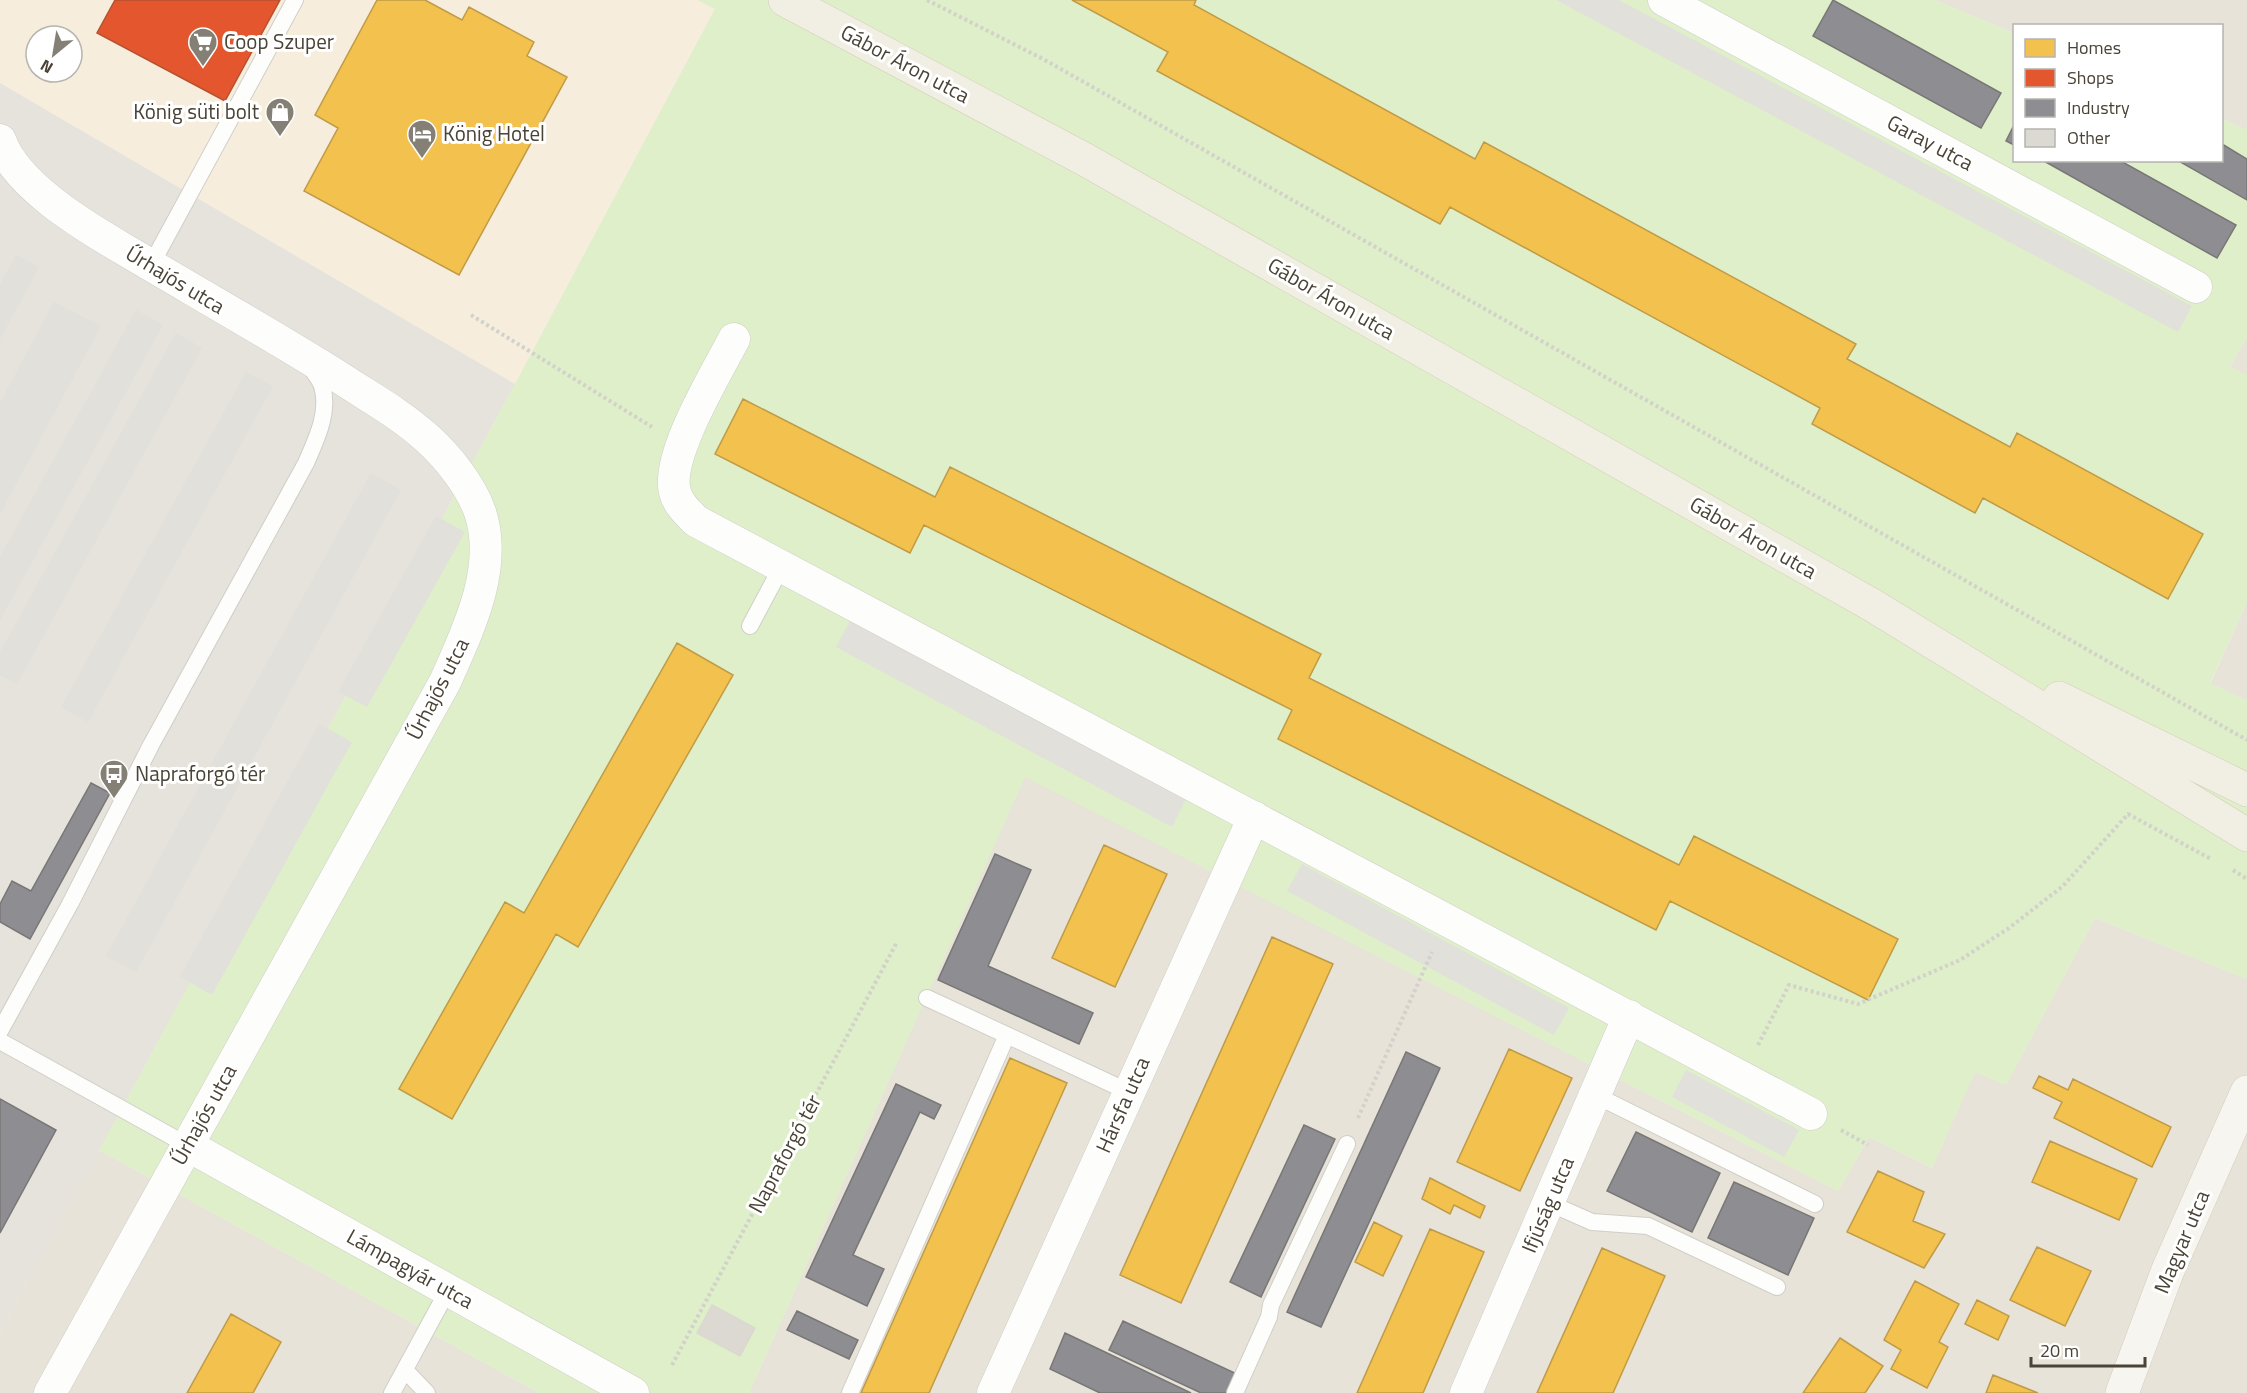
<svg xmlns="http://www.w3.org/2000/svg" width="2247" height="1393" viewBox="0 0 2247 1393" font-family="'Titillium Web',sans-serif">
  <rect width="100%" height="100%" fill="#f2f1eb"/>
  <path fill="#e7e3d8" d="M1935,0H2247V130L2222,119V26H2014V33Z
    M2247,337V375L2230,367Z
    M2247,602V700L2210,684Z
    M1025,776L1838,1191L1869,1137L1932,1168L1975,1071L2006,1085L2095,918L2245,978L2247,979V1393H749Z
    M99,1150L539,1393H0V1333Z"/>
  <path fill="#f6eddd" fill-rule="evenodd" d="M0,0H697L715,9L515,384L0,83ZM36,36H72V72H36Z"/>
  <path fill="#e6e2dc" d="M0,83L515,384L0,1333Z"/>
  <path fill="#deefc9" d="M697,0H1935L2014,33V160H2222V119L2247,130V337L2230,367L2247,375V602L2210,683L2247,700V979L2095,918L2006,1085L1975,1072L1932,1168L1869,1137L1838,1191L1025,777L749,1393H539L99,1150L515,384L715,9Z"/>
  <path fill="#e1e0da" d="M1556,0H1619L2192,306L2178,332Z
    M16,255L39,267L0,339V285Z
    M54,302L101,326L0,514V403Z
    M136,310L163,325L0,620V557Z
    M176,333L202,348L17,684L0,675V652Z
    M246,372L273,386L88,722L61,707Z
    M371,473L401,490L136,972L106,956Z
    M436,516L465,532L367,707L338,692Z
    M851,619L1186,799L1172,827L836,647Z
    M319,724L352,742L212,995L180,977Z
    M1302,864L1569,1008L1554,1035L1287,891Z
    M1686,1070L1799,1130L1784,1157L1672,1097Z"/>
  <path fill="#f2c14e" stroke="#c09b47" stroke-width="1.5" d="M377,0H425L462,20L469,7L534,42L527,56L567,77L459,275L304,191L338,128L315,115Z
    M1072,0H1196L1194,5L1475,159L1484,142L1856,344L1847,359L2010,447L2017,433L2203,534L2168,599L1983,498L1975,513L1812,424L1820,408L1450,207L1440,224L1157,71L1168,52Z
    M743,399L935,497L950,467L1321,654L1309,678L1679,865L1694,836L1898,939L1868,1000L1670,901L1656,930L1278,739L1292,710L924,525L910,553L715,454Z
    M677,643L733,675L578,947L556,934L452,1119L399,1089L505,902L524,913Z
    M1104,845L1167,874L1115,987L1052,958Z
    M1272,937L1333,964L1181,1303L1120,1275Z
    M1509,1049L1572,1078L1520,1191L1457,1162Z
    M1010,1058L1067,1083L929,1393H861Z
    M2039,1076L2068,1090L2073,1079L2171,1127L2152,1167L2054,1118L2062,1102L2033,1088Z
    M2050,1141L2137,1179L2119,1220L2032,1182Z
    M1878,1171L1924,1192L1913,1221L1945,1234L1924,1268L1847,1232Z
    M1430,1178L1485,1206L1480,1218L1454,1205L1450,1214L1422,1199Z
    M1374,1222L1402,1236L1383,1276L1355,1262Z
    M1430,1229L1484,1252L1423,1393H1357Z
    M2037,1247L2091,1271L2065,1326L2010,1300Z
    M1602,1248L1665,1276L1613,1393H1537Z
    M1915,1281L1959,1304L1939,1342L1948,1347L1927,1388L1891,1369L1901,1350L1884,1340Z
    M1977,1300L2009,1316L1998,1340L1965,1324Z
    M231,1314L281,1342L253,1393H187Z
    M1840,1338L1883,1366L1865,1393H1803Z
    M1993,1375L2038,1393H1986Z"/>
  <path fill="#e4572e" stroke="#b65130" stroke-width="1.5" d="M115,0H280L225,101L97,33Z"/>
  <path fill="#8d8d92" stroke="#797776" stroke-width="1.5" d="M1833,0L2001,93L1981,128L1813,36Z
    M2014,125V145L2006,141Z
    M2222,144L2247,159V200L2177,160H2222Z
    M2042,160H2119L2236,225L2217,258Z
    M91,783L110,793L30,939L0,922V904L12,881L31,891Z
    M995,854L1031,870L988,966L1093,1013L1079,1044L938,980Z
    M1406,1052L1440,1068L1321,1327L1287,1312Z
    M896,1084L941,1105L934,1119L920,1112L853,1255L884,1269L867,1306L806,1277Z
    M0,1099L56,1130L0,1233Z
    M1304,1125L1335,1139L1261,1297L1230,1282Z
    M1636,1132L1720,1173L1692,1232L1607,1191Z
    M1734,1182L1814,1218L1788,1275L1708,1238Z
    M797,1311L858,1340L849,1359L787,1330Z
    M1123,1321L1237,1374L1228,1393H1201L1109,1350Z
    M1065,1333L1191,1393H1100L1050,1369Z"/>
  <path fill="#dcd9d3" stroke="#dbd8d0" stroke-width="1.5" d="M712,1305L755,1328L740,1356L697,1333Z"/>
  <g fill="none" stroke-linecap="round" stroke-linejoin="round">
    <g stroke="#d0cec8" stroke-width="18">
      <path id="service" d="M151,265L295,0
        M750,626L782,566
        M927,998L1129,1092
        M0,1031L70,904L151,745L306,463C316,440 330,412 322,386C320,379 313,372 310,366
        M0,1041L187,1145
        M1595,1095L1815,1204
        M1549,1203L1592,1222L1648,1226L1777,1287
        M405,1370L427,1393
        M392,1393L448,1290
        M850,1393L1007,1035
        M1235,1393L1269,1317L1271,1305L1347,1144"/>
    </g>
    <g stroke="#d0cec8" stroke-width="33">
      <path id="minor" d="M1664,0L2196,287
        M0,140C15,184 81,224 120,247C194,291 269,333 342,379C371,398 402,415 428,439C448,457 471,486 480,512C499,569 467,632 445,682L50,1393
        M734,339C717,372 665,457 675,492C678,504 687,512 696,521L1811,1114
        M187,1145L633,1393
        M993,1393L1254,817
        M1466,1393L1629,1016"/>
    </g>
    <g stroke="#d2cec1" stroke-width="34">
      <path id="secondary" d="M2122,1393L2168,1270L2247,1092"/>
    </g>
    <g stroke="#d6ceb7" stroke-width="34">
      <path id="primary" d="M785,0L1084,159L1872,605L2247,835
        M2059,698L2247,790"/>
    </g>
    <path stroke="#d2d1ca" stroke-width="4" stroke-dasharray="3 3" stroke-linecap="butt" d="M927,0L1043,59L2247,740
      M471,315L652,427
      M2233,870L2247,879
      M1758,1045L1789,985L1858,1004L1960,960L2009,928L2063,886L2128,814L2211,859
      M1358,1118L1432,952
      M1841,1130L1868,1145
      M672,1365L897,942"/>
    <use href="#service" stroke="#fdfdfc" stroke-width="16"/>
    <use href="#minor" stroke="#fdfdfc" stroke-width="32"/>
    <use href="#secondary" stroke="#f7f5ef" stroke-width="33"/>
    <use href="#primary" stroke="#f1eee4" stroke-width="33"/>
  </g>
  <defs>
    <g id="supermarket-pin" transform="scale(1.5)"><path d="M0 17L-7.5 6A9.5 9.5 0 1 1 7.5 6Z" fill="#858075" stroke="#fff"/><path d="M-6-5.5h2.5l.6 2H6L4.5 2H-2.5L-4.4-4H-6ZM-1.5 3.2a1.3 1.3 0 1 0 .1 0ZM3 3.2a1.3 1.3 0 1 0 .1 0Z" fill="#fff"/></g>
    <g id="shop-pin" transform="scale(1.5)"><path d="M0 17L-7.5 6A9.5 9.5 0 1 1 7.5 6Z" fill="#858075" stroke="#fff"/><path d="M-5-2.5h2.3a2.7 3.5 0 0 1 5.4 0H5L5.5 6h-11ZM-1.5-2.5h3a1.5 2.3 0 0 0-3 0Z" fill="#fff"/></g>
    <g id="hotel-pin" transform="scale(1.5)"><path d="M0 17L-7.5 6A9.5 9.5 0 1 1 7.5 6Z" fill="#858075" stroke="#fff"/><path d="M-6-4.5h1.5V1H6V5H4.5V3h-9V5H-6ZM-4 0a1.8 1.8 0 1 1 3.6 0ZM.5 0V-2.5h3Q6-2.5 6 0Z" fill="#fff"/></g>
    <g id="bus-pin" transform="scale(1.5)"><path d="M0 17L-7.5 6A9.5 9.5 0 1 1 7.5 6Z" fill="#858075" stroke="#fff"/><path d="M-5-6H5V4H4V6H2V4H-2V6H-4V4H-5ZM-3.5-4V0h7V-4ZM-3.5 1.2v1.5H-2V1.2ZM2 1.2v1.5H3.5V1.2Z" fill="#fff"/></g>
  </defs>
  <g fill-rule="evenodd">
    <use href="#supermarket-pin" x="203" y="42"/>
    <use href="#shop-pin" x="280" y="112"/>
    <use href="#hotel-pin" x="422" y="134"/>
    <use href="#bus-pin" x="114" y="774"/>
  </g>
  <g text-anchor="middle" stroke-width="6" stroke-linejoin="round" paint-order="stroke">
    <g font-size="21" fill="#4a4336" stroke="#fff" text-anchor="start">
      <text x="224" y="49">Coop Szuper</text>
      <text x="259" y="119" text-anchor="end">König süti bolt</text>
      <text x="443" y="141">König Hotel</text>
      <text x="135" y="781">Napraforgó tér</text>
    </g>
    <g font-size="21" fill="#4a4336" stroke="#fff">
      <text transform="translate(905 64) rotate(28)" y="7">Gábor Áron utca</text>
      <text transform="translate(1930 143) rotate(28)" y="7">Garay utca</text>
      <text transform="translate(175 280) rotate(31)" y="7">Űrhajós utca</text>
      <text transform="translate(1331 299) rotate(30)" y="7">Gábor Áron utca</text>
      <text transform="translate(1753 538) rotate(30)" y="7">Gábor Áron utca</text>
      <text transform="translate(438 689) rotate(-63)" y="7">Űrhajós utca</text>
      <text transform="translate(1123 1105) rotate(-66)" y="7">Hársfa utca</text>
      <text transform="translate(204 1115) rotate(-61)" y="7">Űrhajós utca</text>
      <text transform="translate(785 1154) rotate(-62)" y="7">Napraforgó tér</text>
      <text transform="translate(1548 1205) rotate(-67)" y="7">Ifjúság utca</text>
      <text transform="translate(2182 1242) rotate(-67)" y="7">Magyar utca</text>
      <text transform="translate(410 1269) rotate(29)" y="7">Lámpagyár utca</text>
    </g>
  </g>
  <rect x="2013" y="24" width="210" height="138" fill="#ffffff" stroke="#b7b4af" stroke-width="1.5"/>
  <rect x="2025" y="39" width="30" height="18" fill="#f2c14e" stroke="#b7b4af" stroke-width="1.5"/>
  <text x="2067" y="54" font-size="18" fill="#4a4336">Homes</text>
  <rect x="2025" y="69" width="30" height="18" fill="#e4572e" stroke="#b7b4af" stroke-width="1.5"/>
  <text x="2067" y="84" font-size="18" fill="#4a4336">Shops</text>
  <rect x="2025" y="99" width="30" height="18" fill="#8d8d92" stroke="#b7b4af" stroke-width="1.5"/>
  <text x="2067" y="114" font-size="18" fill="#4a4336">Industry</text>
  <rect x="2025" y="129" width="30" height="18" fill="#dcd9d3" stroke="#b7b4af" stroke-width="1.5"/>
  <text x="2067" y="144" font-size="18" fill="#4a4336">Other</text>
  <g transform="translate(54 54) rotate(210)"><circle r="28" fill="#ffffff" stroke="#b7b4af" stroke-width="1.5"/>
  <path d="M0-4.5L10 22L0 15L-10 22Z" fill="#858075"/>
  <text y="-9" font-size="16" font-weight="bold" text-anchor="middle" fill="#4a4336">N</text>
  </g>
  <path d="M2031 1357v9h114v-9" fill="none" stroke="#4a4336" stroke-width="3"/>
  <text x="2040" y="1357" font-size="18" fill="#4a4336" stroke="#ffffff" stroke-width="4.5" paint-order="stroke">20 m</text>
</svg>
